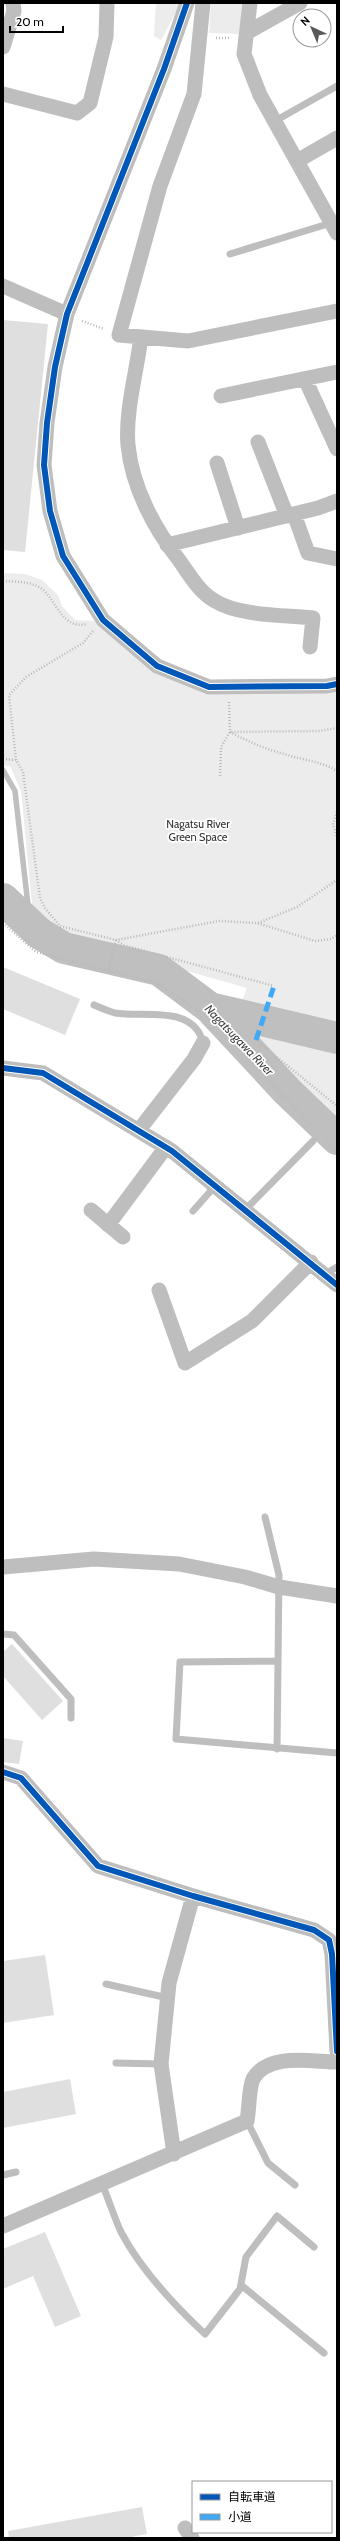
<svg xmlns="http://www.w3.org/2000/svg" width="340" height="2541" viewBox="0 0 340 2541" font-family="Cabin,'Noto Sans JP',sans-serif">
  <rect width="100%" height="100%" fill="#fff"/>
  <path fill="#ececec" d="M156,3H181L161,40L154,36Z
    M211,3H243L241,34L209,33Z
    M3,573L25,574L42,580L58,595L62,606L75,620L94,621L129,651L211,693L337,690V1138L231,1028L247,988L53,933L38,917L32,904L21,791L10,766H3Z"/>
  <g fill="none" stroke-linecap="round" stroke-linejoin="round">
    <path stroke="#bfbfbf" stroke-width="5.5" d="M3,770L15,791L30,923"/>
    <path stroke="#bfbfbf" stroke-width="32" d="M3,899L39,933L64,948L159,970L210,1008L287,1091L337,1139
      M210,1008L337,1038"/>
  </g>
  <path fill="#dfdfdf" d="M3,320L48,324L25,552L3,550Z
    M3,967L80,999L65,1035L3,1009Z
    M12,1644L63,1701L42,1720L3,1676V1652Z
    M3,1738L23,1741L19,1764L3,1762Z
    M45,1955L54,2015L3,2023V1961Z
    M70,2079L76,2114L3,2128V2092Z
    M45,2232L81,2316L55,2327L33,2276L3,2289V2249Z
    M142,2507L147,2534L126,2538H9L8,2531Z"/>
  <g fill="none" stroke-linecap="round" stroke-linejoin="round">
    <path stroke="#b9b9b9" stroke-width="2.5" stroke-dasharray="1 2" stroke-linecap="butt" d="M216,38H231
      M82,321L104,329
      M3,581C15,582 32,581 42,589C57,601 62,630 87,624
      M229,702L230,732C247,741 265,749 284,754C302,760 321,761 337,771
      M3,759L16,760L23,772L40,898L45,908L60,926L116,940L219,921L257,923L315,941L331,939L337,935
      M16,760L9,695L26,677L83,643L93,631
      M220,776L221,747L230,732L319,731L337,728
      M337,812L333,824L337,837
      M3,923L36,952L156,983L181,999L212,1020L315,1129
      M258,923L297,907L337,880
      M116,940L123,945L274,986
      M108,970L116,940
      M256,1040L337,1106
      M325,1140L337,1151"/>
    <path stroke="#bebebe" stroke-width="7" d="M275,121L337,86
      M230,254L331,223
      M94,1005C101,1008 108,1011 115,1013C143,1018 194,1004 203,1043
      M245,1210L313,1141
      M193,1211L215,1186
      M325,1274L337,1267
      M265,1517L279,1575L277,1749
      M3,1634L14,1635L71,1699V1718
      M277,1661L180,1662L176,1739L337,1753
      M106,1984L168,1998
      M116,2063L161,2064
      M247,2121L268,2163L295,2185
      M3,2175L16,2172
      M102,2184C109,2200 114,2217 121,2232C141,2270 174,2305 205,2334L240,2289L246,2257L277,2216L314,2247
      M241,2285L324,2353"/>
    <path stroke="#bebebe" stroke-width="15" d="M187,3L164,69L67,314L55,367L47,423L44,465L50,511L63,556L103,620L157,666L209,687L327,686L337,684
      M203,3L194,94L160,186L119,335L188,341L337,311
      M250,3L244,54L260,95L337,233
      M248,32L300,3
      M3,47L14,11L13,3
      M3,94L77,113L90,103L106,37L107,3
      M297,161L337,138
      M3,286L67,314
      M141,337C137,370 125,412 128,445C132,487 154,528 179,560C189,574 199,592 215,601C239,616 284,615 313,618L310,647
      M305,379L337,449
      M221,396L337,372
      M258,442L287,516
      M217,463L238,528
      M294,514L308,553L337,559
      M167,545L318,508L337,501
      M3,1068L43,1073L172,1151L337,1285
      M139,1130L194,1059L203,1043
      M91,1210L123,1237
      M108,1225L166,1147
      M159,1290L185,1363L252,1321L311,1262
      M3,1567L94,1559L179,1564L245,1577L279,1587L337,1596
      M3,1772L21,1778L98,1866L193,1896L314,1930L329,1940L332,1954L337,2051
      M174,2154L161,2064L169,1983L193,1896
      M3,2226L247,2121C249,2111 249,2087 253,2079C268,2052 312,2062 337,2062
      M185,2528L192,2538"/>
    <path stroke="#3fa9f5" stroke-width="5" stroke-dasharray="10 5" stroke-linecap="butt" d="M256,1040L274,986"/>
    <g stroke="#fff" stroke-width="8">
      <path id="cycleway" d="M187,3L164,69L67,314L55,367L47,423L44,465L50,511L63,556L103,620L157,666L209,687L327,686L337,684
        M3,1068L43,1073L172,1151L337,1285
        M3,1772L21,1778L98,1866L193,1896L314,1930L329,1940L332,1954L337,2051"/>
    </g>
    <use href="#cycleway" stroke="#0057b8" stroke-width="6"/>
  </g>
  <g text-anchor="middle" stroke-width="3.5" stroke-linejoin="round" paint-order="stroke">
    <g font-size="11" fill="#333" stroke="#fff">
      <text x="198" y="828">Nagatsu River<tspan x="198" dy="13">Green Space</tspan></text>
    </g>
    <g font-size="12" font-style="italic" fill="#444" stroke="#fff">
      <text transform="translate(239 1040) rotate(46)" y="4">Nagatsugawa River</text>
    </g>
  </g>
  <rect width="340" height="2541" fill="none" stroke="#000000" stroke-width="8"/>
  <rect x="192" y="2481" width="140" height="52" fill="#ffffff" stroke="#999999"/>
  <rect x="200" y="2494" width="20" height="6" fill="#0057b8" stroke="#999999"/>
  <text x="228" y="2501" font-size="12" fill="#000000">自転車道</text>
  <rect x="200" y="2514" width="20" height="6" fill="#3fa9f5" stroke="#999999"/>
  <text x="228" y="2521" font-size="12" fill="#000000">小道</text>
  <g transform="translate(312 28) rotate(316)"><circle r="19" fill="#ffffff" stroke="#999999"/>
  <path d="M0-3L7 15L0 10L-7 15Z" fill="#595959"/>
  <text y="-6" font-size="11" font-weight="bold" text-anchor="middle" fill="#000000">N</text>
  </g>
  <path d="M10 26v6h53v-6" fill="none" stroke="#000000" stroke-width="2"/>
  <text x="16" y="26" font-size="12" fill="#000000" stroke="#ffffff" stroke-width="3" paint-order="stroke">20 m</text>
</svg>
